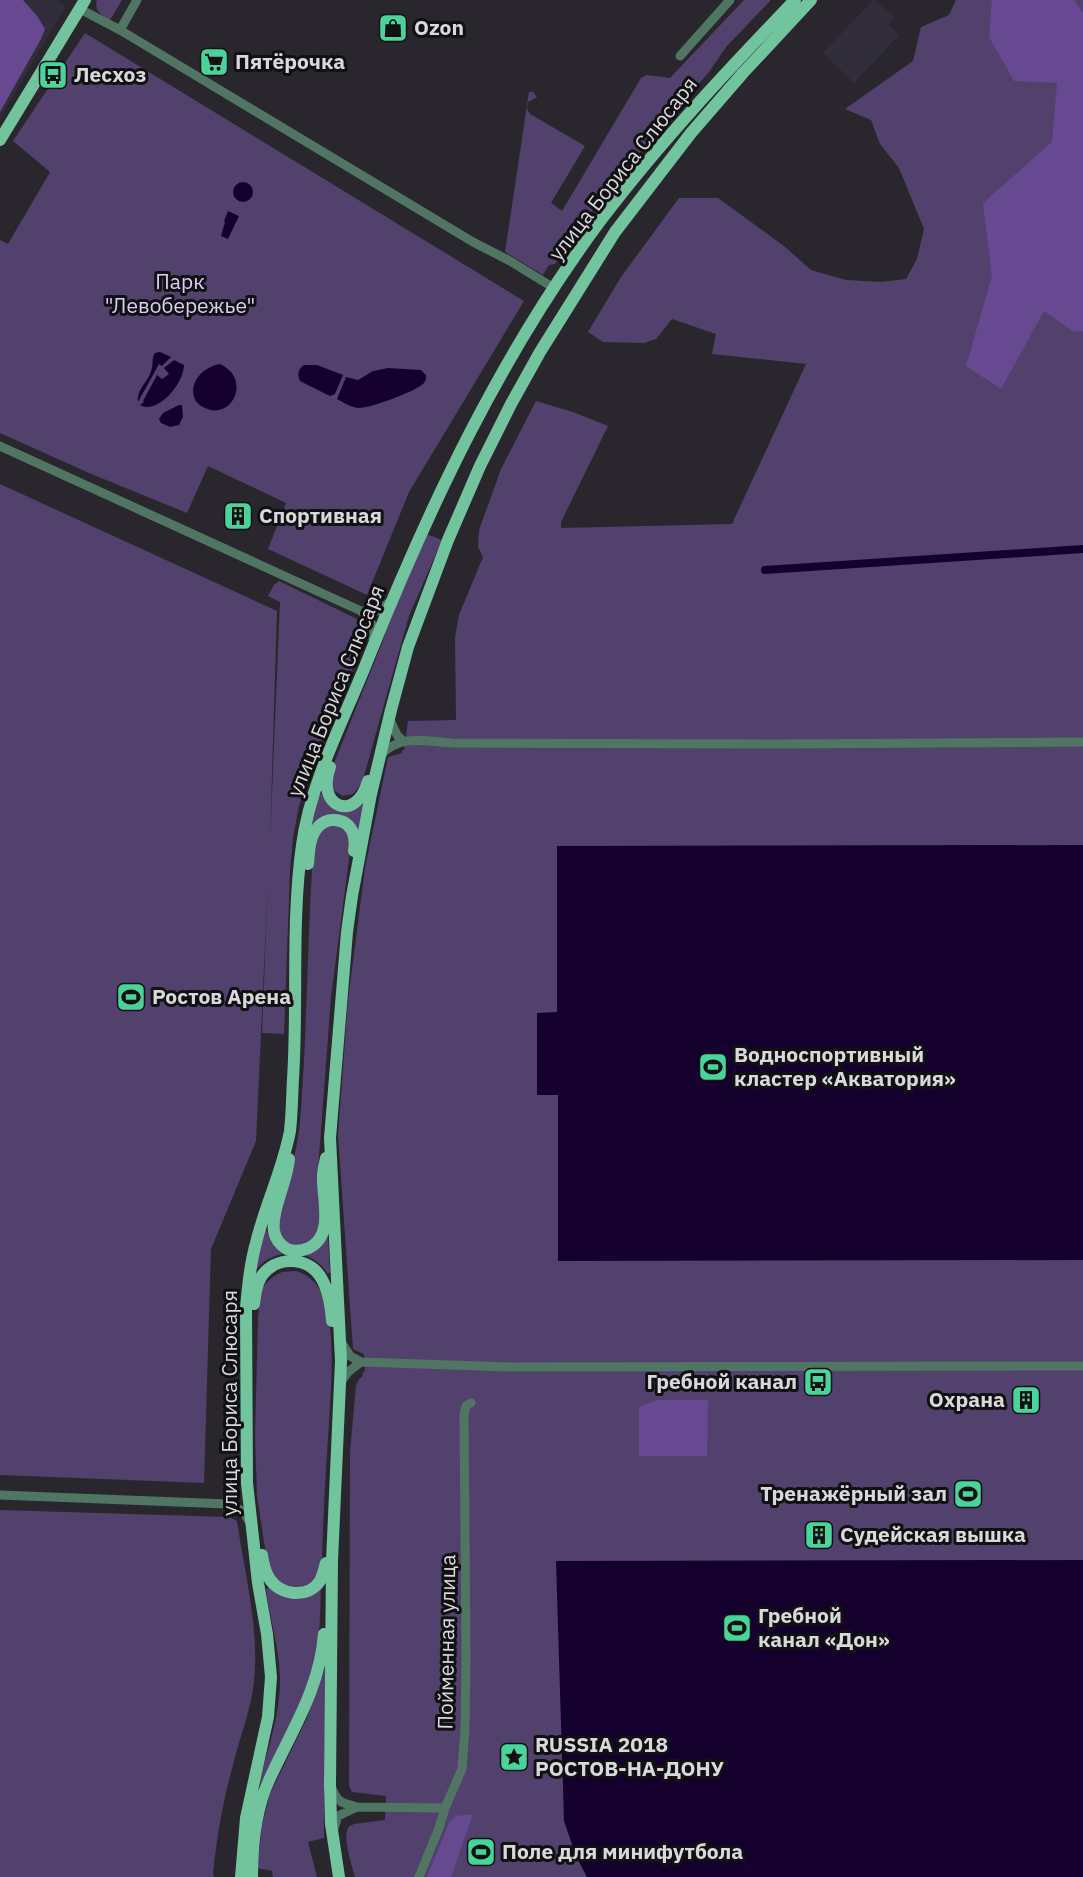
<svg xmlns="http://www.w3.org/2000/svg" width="1083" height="1877" viewBox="0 0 1083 1877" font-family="'IBM Plex Sans',sans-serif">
  <rect width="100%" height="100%" fill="#29272d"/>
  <path fill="#312d3a" d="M0,0H57L66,6L0,118Z
    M873,0H875L894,18L888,24L899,35L854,83L823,53Z"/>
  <path fill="#52416d" d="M97,0H122L110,20C101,15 94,11 97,0Z
    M744,0H771L726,47L709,72L606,193L568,242L555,264L549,265L543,275L505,252L529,92H533L537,97L528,102L527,109L530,114L585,146L551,203L562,211L641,78L647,75L670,78Z
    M956,0H1083V1877H355C352,1866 344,1842 347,1831C348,1826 350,1826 354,1824L385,1820L386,1796L352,1792L349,1786L350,1452L356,1385L359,1379L362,1377L363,1372L365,1371L364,1354L353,1349L338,1135L348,1000L365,868L388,757L402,753V750H404L408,721L456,720L455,638L459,615L483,557L478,547L479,530L501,469L536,401L573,412L608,426L561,522V528L732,524L806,364L712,354L716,334L672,319L656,339L644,343L603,342L588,332L621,277L679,198H718L784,246L811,270L846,280L881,282L906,279L917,259L924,229L899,168L880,144L871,120L845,109L913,61L921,27L949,15Z
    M85,33L524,301L409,492L367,595L268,549L286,503L208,466L187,513L89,473L0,433V240L8,244L50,172L13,141Z
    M0,484L277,611L270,841L280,602L268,596L274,585L279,581L357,619C365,624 368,629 365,639L319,748L299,806L293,838L290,871L284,1034L262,1033L268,882L256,1141L211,1249L204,1483L0,1475Z
    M426,534L442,540L409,616L362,783L353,794L343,796L333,790L331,771L382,643L399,593Z
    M319,794H322L324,796L355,809L364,803L361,826L358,831L353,823L314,825L312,824Z
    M332,823L347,830L351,844L331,997L319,1157L321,1225L317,1237L309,1245L290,1246L278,1233C281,1194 297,1160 300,1121C307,1037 307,953 312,869L316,839L320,831Z
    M265,1229L275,1242L290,1252C276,1255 265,1258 256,1270H255Z
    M325,1237H328L330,1272L328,1274C321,1263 312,1257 299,1253Z
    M296,1271C310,1275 319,1285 324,1299C336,1334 331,1386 329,1423C326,1469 323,1515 322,1562L315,1581L297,1590L279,1585L268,1567L257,1496L255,1435L258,1317L261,1291L266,1283L274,1276L282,1272Z
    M0,1510L196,1516L229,1517L237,1521C245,1576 261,1634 253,1689C249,1715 239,1740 233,1765C223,1800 217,1836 213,1873L214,1877H0Z
    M321,1586C320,1617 320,1648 311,1677C298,1717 275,1754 257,1790C266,1754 281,1715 280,1677C279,1647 270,1619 266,1589L270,1587L283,1596Z
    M325,1668L324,1838L308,1842L317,1877H273L272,1871L257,1868L262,1825L270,1794L307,1718Z"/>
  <path fill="#664990" d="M0,0H23L37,16L45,29L41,39L0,112Z
    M992,0H1074L1083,13V331L1074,332L1044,311L1001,389L966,366L992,276L983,203L1052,142L1057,83L1014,81L989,37Z
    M657,1400H708L707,1456H639V1407Z
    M473,1814L451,1877H427L450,1821L456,1816Z"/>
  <path fill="#15002d" d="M233 192a10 10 0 1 1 20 0a10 10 0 1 1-20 0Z
    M228,211L239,216L228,239L221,236L225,222L224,221Z
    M160,352L171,357L162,366L159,364L138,402C136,390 148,382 151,371C154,364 151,359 155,353Z
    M174,360L184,365C184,383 158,415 140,405L144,402L143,401L157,375L162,379L169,374L164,368Z
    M220,364C253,379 231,423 203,407C199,405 195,401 194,397C189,380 206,366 220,364Z
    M304,365H317L343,375L335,394L330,396L300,381C297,374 298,369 304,365Z
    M388,368L421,370L426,375C426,379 426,381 423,384C414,392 371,408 359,408C352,408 343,402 337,399L346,377L358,380L373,371Z
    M179,405H182L183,417L179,425L170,427L161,423L159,419L163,413Z
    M1083,845V1260L558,1261V1095H537V1013L557,1012V846Z
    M1083,1560V1877H587L576,1856L564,1821L556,1561Z"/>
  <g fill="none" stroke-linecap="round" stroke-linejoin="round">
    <path stroke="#15002d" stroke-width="8" d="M765,570L1083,549"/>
    <path stroke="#507663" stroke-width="9" d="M80,9L120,30L473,242L510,261L554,288
      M120,30L137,0
      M680,56L730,0
      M0,446L361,611C371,620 375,625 373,639
      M361,611H378L391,601
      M389,718L397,735L403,741
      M380,756C399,734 424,741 451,743L783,744L1083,742
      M340,1340L350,1356L361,1362L513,1367L1083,1366
      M340,1383L348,1372L361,1362
      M0,1495L228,1504L243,1511L250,1523
      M331,1786C337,1802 341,1803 357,1807L445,1808
      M334,1828L338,1816L357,1807
      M419,1877L439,1828L445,1808L462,1769L465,1728L466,1658L464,1415L466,1406L471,1403"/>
    <path stroke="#72c49e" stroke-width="12" d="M0,140L85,0
      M330,767C315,807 356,824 368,781
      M308,864C309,852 309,837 318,827C328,816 347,818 353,833C355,839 355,845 354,851
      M289,1159C287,1182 271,1211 274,1231C275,1238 280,1245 287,1249C294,1252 302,1251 309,1248C335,1235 322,1199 323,1176C323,1170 325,1164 326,1158
      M254,1304C255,1295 256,1285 261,1277C275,1256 306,1256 320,1276C329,1290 331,1306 332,1321
      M262,1555C263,1563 265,1571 269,1578C280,1596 308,1599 320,1581C323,1575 324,1569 326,1563
      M241,1877L246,1818L268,1717L271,1677L267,1634L258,1583L247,1483L246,1308C248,1286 250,1264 256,1243C265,1205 283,1169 290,1131C292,1114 292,1096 293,1079C298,1002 291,922 302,845C311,780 344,720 368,659C430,505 501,354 601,220C660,142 727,71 795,0
      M252,1877C252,1844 255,1809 270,1778C292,1730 320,1688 324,1634
      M339,1877L331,1824L330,1784L332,1561L341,1361L330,1138L347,932L352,896L371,794L391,710L408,647L448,540L480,466L511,404L540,352L615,232L691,133L743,73L811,0"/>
  </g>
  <defs>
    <g id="shop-square" transform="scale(1.5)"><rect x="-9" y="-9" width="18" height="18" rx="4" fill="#49d49c" stroke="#111013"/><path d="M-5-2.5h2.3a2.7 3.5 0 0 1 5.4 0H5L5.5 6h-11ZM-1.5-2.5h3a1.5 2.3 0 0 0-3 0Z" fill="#111"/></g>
    <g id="supermarket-square" transform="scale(1.5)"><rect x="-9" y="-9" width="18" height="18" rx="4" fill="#49d49c" stroke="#111013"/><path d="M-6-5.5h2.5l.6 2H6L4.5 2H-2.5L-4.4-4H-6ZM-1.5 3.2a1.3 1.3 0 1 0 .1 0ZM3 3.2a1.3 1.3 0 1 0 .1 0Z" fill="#111"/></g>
    <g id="bus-square" transform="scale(1.5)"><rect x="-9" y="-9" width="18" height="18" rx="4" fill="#49d49c" stroke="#111013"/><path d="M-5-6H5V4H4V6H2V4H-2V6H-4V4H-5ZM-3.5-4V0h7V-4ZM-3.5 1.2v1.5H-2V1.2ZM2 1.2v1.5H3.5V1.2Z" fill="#111"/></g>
    <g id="building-square" transform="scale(1.5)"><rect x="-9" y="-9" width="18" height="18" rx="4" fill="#49d49c" stroke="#111013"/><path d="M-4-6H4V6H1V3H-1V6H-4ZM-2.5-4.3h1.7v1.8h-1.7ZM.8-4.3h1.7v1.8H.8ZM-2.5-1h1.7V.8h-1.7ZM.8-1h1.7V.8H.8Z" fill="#111"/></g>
    <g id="stadium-square" transform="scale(1.5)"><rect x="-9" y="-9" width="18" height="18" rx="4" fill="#49d49c" stroke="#111013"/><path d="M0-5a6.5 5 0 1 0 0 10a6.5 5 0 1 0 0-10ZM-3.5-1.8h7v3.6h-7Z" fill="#111"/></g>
    <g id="sight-square" transform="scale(1.5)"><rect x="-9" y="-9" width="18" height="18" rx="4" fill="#49d49c" stroke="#111013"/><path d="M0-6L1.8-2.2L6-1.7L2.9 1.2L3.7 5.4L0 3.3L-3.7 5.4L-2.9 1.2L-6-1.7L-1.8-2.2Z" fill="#111"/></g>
  </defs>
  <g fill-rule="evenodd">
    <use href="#shop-square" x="393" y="28"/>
    <use href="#supermarket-square" x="214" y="62"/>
    <use href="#bus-square" x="53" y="75"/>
    <use href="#building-square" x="238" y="516"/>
    <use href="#stadium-square" x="131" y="997"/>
    <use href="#stadium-square" x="713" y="1067"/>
    <use href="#bus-square" x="818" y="1382"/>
    <use href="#building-square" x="1026" y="1400"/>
    <use href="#stadium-square" x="968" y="1494"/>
    <use href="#building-square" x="819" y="1535"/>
    <use href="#stadium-square" x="737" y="1628"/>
    <use href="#sight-square" x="514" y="1757"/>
    <use href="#stadium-square" x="481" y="1852"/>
  </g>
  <g text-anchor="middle" stroke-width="6" stroke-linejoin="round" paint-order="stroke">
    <g font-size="21" font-weight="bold" fill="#d9d8dd" stroke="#111013" text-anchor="start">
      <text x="414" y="35">Ozon</text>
      <text x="235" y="69">Пятёрочка</text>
      <text x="74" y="82">Лесхоз</text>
      <text x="259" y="523">Спортивная</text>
      <text x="152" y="1004">Ростов Арена</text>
      <text x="734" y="1062">Водноспортивный<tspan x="734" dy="24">кластер «Акватория»</tspan></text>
      <text x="797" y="1389" text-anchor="end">Гребной канал</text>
      <text x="1005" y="1407" text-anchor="end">Охрана</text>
      <text x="947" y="1501" text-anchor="end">Тренажёрный зал</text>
      <text x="840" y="1542">Судейская вышка</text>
      <text x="758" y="1623">Гребной<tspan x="758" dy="24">канал «Дон»</tspan></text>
      <text x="535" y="1752">RUSSIA 2018<tspan x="535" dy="24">РОСТОВ-НА-ДОНУ</tspan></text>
      <text x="502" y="1859">Поле для минифутбола</text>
    </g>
    <g font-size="21" fill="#d9d8dd" stroke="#111013">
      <text transform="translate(623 169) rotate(-52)" y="7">улица Бориса Слюсаря</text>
      <text transform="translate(336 691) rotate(-68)" y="7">улица Бориса Слюсаря</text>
      <text transform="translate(230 1403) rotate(-90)" y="7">улица Бориса Слюсаря</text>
      <text transform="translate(447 1642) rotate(-89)" y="7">Пойменная улица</text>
    </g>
    <g font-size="21" fill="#dccef7" stroke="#111013">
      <text x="180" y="289">Парк<tspan x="180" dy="24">"Левобережье"</tspan></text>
    </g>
  </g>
</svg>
